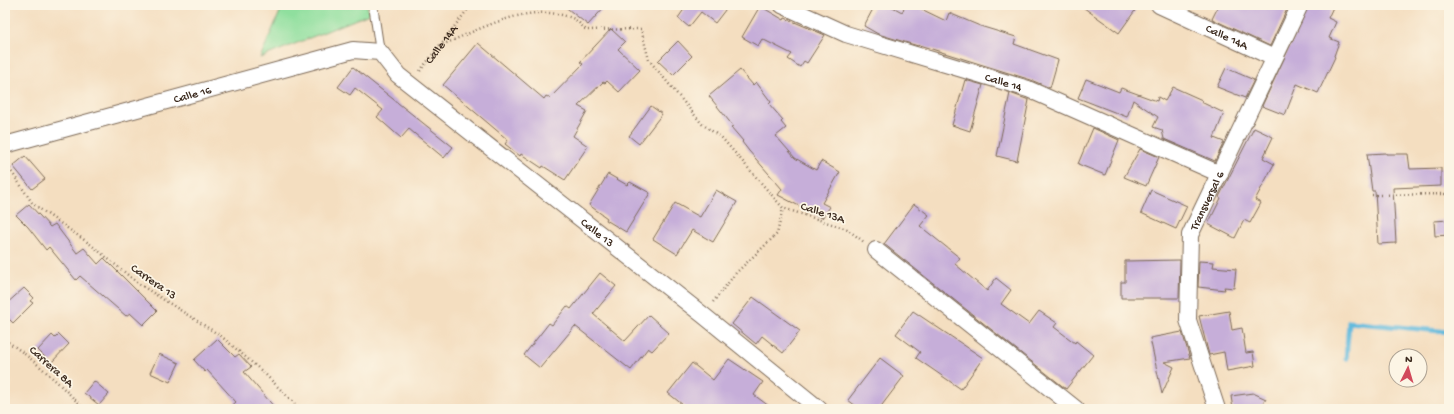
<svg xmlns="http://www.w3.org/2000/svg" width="1454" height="414" viewBox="0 0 1454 414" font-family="'Gochi Hand',sans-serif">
  <rect width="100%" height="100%" fill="#fcf5e5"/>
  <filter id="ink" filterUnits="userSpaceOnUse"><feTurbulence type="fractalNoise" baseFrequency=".025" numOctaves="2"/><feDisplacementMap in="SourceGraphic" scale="8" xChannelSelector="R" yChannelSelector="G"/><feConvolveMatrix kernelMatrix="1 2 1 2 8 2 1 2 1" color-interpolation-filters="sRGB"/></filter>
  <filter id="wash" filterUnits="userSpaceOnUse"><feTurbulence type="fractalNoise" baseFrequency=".012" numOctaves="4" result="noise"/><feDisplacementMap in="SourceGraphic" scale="16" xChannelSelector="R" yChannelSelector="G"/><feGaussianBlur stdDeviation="0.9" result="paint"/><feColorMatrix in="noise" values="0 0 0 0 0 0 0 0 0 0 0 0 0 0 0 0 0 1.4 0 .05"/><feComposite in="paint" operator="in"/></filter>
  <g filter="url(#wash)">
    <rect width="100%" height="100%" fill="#f4dec0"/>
    <path fill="#8fdf9e" stroke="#65845e" d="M283,5H367L369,14L260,58Z"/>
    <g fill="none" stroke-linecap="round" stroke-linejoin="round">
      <path stroke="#60badd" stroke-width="5" d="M1346,359L1349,322L1449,332"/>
    </g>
    <g id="blocks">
      <path fill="#c6aed9" d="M563,5H606L588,25Z
        M687,5H729L715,23L701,12L689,27L678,18Z
        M875,5H889L902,12L906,5H913L946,21L949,13L980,26L1016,37L1014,44L1058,60L1050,88L1031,80L919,45L918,46L878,34L864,26Z
        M1080,5H1139L1119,33Z
        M1219,5H1289L1270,46L1212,19Z
        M1309,5H1334L1328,18L1336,22L1329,38L1339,42L1334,56L1335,57L1318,93L1297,84L1285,115L1262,106Z
        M760,6L784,20L785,18L825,35L807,63L804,61L800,67L788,59L792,54L762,39L758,46L742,37Z
        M611,29L625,42L618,49L640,70L619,92L607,81L605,83L603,82L578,106L587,111L573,136L588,146L565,180L543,166L542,168L521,154L520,156L505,144L508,140L443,85L478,43L544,99L546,96L550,98L583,64L580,62Z
        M678,41L692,56L673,75L658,61Z
        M353,67L453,147L444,158L409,129L401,138L377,117L383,110L355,88L350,95L338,87Z
        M1226,68L1254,80L1245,98L1217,87Z
        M740,70L753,85L756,82L771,102L769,104L783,120L781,122L786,128L776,136L795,158L816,170L821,161L840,172L822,203L830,207L822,218L778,195L782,189L749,151L742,142L743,141L731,127L733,126L709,96Z
        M1086,79L1119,92L1121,88L1157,101L1158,97L1165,101L1173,87L1202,100L1201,102L1224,113L1214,138L1224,142L1215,161L1164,139L1162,130L1153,127L1158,117L1133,100L1127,117L1078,98Z
        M965,80L983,85L970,131L952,125Z
        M1010,93L1029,100L1017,161L997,156Z
        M651,106L662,114L639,144L629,136Z
        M1093,128L1119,140L1105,175L1078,164Z
        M1254,128L1273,137L1263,158L1274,164L1255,200L1261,203L1250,223L1244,220L1235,238L1208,224L1221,198L1219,197Z
        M1140,149L1159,157L1146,186L1124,177Z
        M1386,153V154H1408L1410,169L1441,168V186L1393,188L1396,243L1378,244L1375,191H1372L1367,154Z
        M25,156L45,179L32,189L13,166Z
        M608,174L627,185L630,182L650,193L626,232L606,220L607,218L589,205Z
        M716,190L737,202L713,242L692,230L677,254L653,239L675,203L700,217Z
        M1151,190L1187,206L1176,229L1141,213Z
        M29,204L50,227L55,224L77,253L84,248L98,264L104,258L157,311L143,325L130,313L126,316L80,276L76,280L49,247L46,250L28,227L16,215Z
        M914,204L929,215L920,226L960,258L955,264L987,291L996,278L1011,290L1001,304L1029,324L1039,311L1057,323L1054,327L1075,343L1076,341L1093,355L1066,389L884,244Z
        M1449,220V235L1435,236L1434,221Z
        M1180,260L1179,298H1121V282H1125V261Z
        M1199,261L1214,262L1213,267L1236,269L1234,288L1224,287L1225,290L1198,287Z
        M600,273L616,286L593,314L625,341L649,315L669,333L652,351L648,348L631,370L575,326L540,368L524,355L549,323L552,325L567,306L571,309Z
        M24,288L34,298L30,301L33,303L13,323L5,315V305Z
        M753,297L800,331L783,353L762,336L756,344L732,324Z
        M913,311L983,358L961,389L916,358L920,352L896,334Z
        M1229,311L1232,330L1242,328L1246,353L1253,352L1255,366L1227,371L1224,352L1209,355L1199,316Z
        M1182,332L1190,358L1164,362L1174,367L1162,394L1150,338Z
        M59,334L69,344L51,363L38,350L52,335L55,338Z
        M217,339L235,357L239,354L251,367L244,372L276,409H228L236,402L207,370L205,372L194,360Z
        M159,354L179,363L170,382L150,373Z
        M880,358L904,376L879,409H860L848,400Z
        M729,359L763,382L754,395L773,409H688L668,393L692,363L713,380Z
        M94,381L109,394L99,405L84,393Z
        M1253,393L1266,399L1260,409H1233L1231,396Z"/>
    </g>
  </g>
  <g filter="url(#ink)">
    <use href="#blocks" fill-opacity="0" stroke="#7c6957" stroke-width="1"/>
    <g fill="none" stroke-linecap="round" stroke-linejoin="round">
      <g stroke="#7c6957" stroke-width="10">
        <path id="lane" d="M373,5L380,52"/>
      </g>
      <g stroke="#7c6957" stroke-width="18">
        <g id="street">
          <path id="s2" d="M782,5L846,34L1028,89L1220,174"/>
          <path id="s3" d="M1159,5L1274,58"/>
          <path id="s4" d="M5,145L353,50L380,52L398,75L703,315L819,409"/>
          <path d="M876,250L1076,409"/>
          <path id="s5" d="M1217,409L1188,320L1190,235L1300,5"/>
        </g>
      </g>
      <g stroke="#7c6957" stroke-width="2.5" stroke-dasharray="1 3" stroke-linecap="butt">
        <path d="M439,46C480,30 527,1 572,18C577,20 582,26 586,30L641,29L649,60L702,124L722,138L783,208L847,229L864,242"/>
        <path id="s1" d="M420,71L471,5"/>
        <path d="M5,162L33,204L90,244L139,284L221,336L263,372L300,409"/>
        <path d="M1372,195L1449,194"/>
        <path d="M713,302L736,273L777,234L783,208"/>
        <path d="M5,340C34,359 60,384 84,409"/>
      </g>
      <use href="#lane" stroke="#fff" stroke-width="8"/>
      <use href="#street" stroke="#fff" stroke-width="16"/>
    </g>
  </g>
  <g text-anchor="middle" stroke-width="3.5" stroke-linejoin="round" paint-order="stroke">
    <g font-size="12" fill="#3b2a1e" stroke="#fcf5e5">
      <text dy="4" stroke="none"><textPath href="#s3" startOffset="75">Calle 14A</textPath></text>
      <text dy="4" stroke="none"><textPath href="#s1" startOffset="34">Calle 14A</textPath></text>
      <text dy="4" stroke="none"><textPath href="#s2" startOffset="235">Calle 14</textPath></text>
      <text dy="4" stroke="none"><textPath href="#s4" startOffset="194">Calle 16</textPath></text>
      <text dy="4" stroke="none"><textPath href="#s5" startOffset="217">Transversal 6</textPath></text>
      <text transform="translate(823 212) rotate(18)" y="4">Calle 13A</text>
      <text dy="4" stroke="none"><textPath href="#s4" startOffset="671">Calle 13</textPath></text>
      <text transform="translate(154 281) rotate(35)" y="4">Carrera 13</text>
      <text transform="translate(52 366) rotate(42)" y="4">Carrera 8A</text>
    </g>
  </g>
  <rect width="1454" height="414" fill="none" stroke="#fcf5e5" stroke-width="20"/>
  <g transform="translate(1408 368) rotate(5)"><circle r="19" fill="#fcf5e5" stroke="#afa495"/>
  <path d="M0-3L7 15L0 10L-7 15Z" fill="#d1495b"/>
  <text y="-6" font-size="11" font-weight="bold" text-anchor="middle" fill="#3b2a1e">N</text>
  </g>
</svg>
